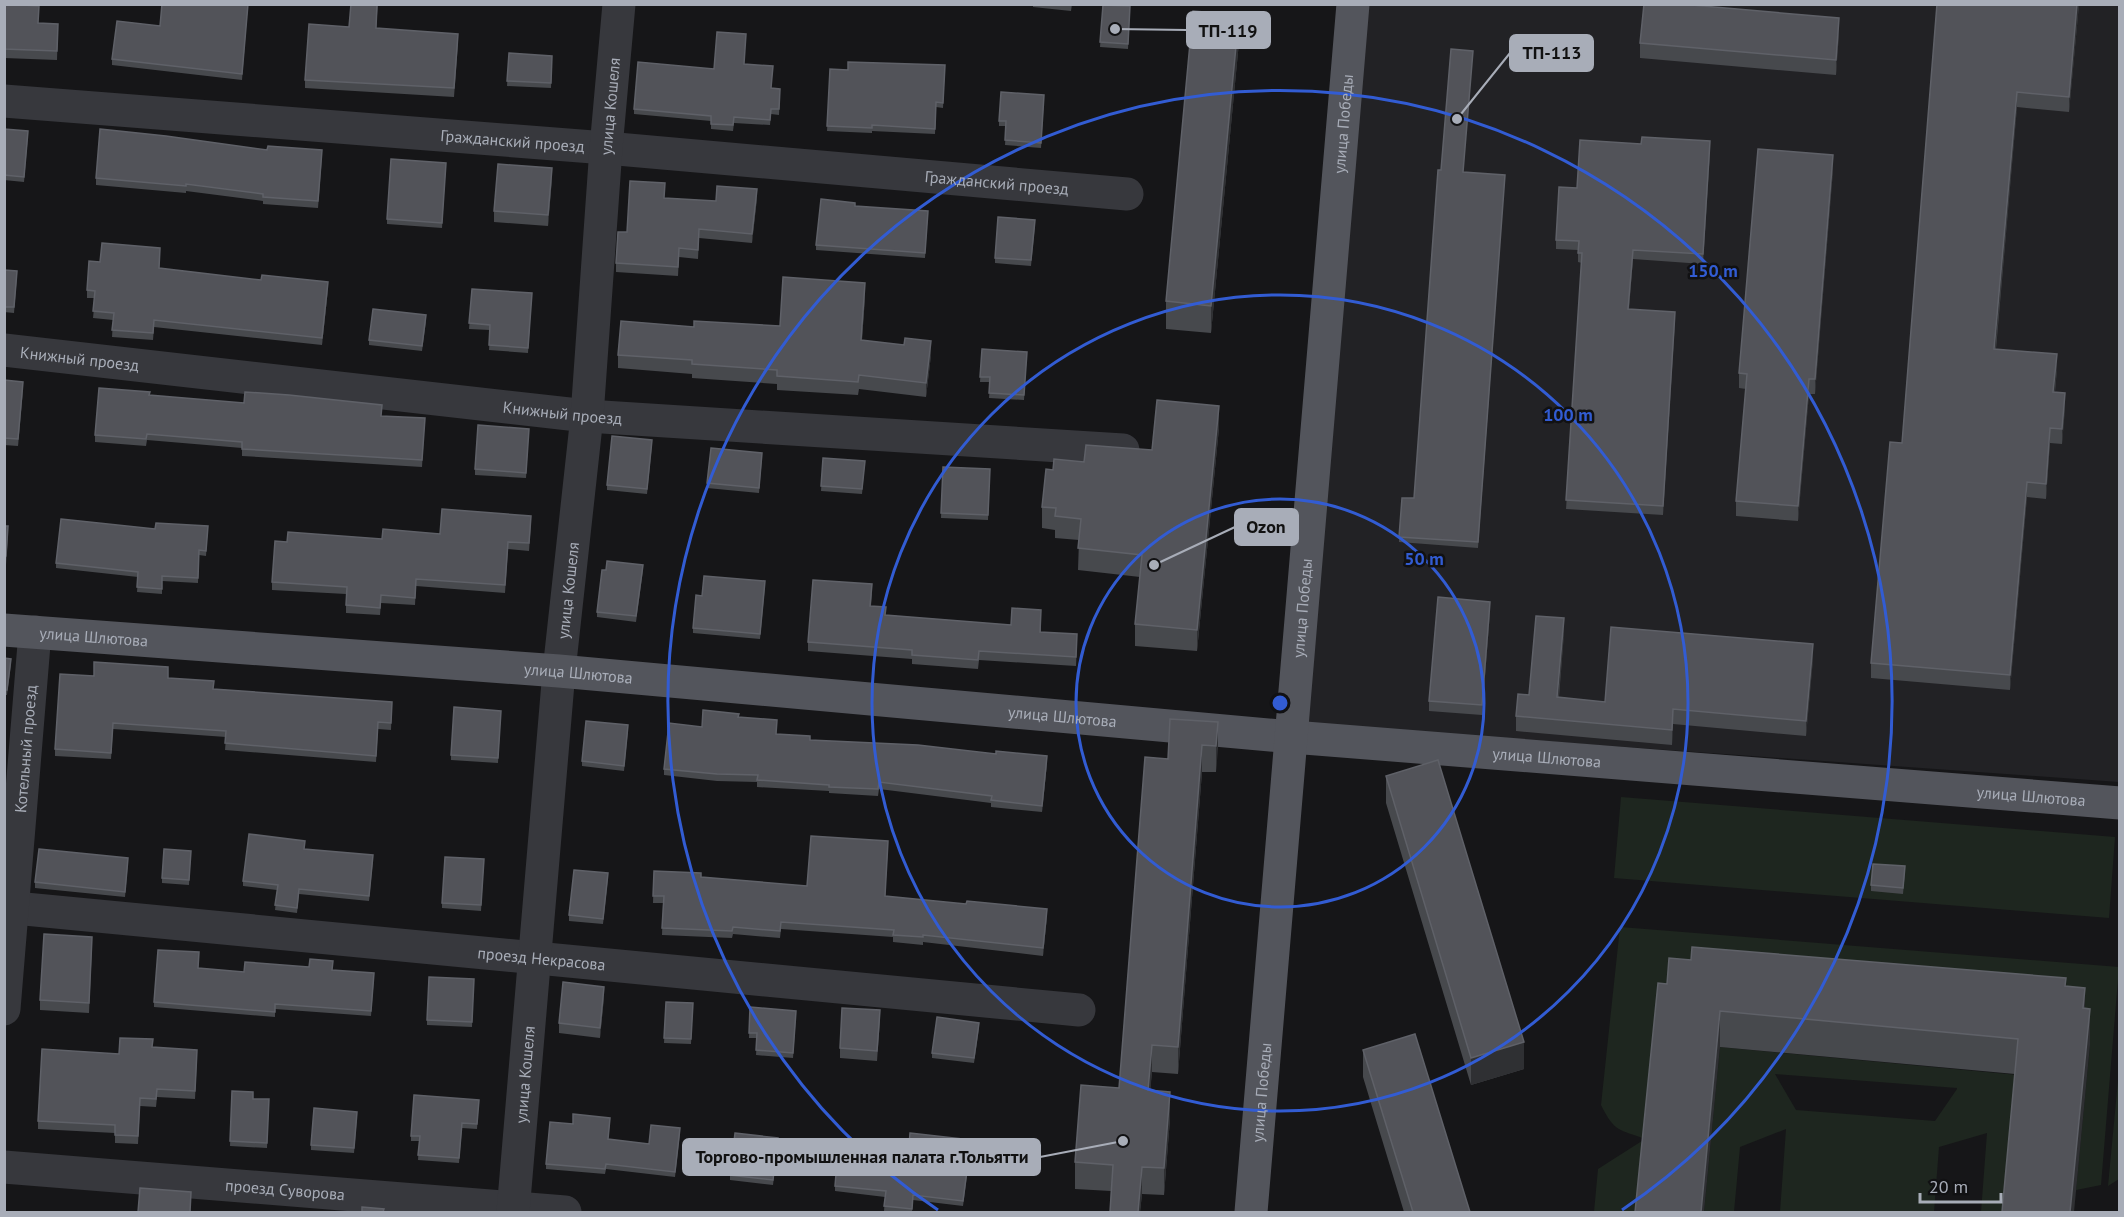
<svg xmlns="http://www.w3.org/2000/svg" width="2124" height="1217" viewBox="0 0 2124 1217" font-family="'PT Sans',sans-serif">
  <rect width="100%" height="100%" fill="#161618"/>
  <path fill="#222225" d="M1362,5H2119V782L1303,724Z"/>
  <path fill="#1e261f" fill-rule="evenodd" d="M1621,797L2115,837L2109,918L1614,878Z
    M1620,927L2119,967L2101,1185L2076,1190L2090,1045L1693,983L1639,1212H1594L1598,1169L1645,1139C1619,1129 1615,1133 1601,1105Z
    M1720,1047L2018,1075L2005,1212H1981L1987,1133L1939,1147L1934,1212H1780L1786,1129L1740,1147L1734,1212H1704ZM1775,1074L1957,1088V1089L1935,1121L1796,1110Z
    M2119,1070V1179L2108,1186Z"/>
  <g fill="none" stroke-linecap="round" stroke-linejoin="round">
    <g stroke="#37383d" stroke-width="33">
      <path id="s1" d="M4,101L606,148L1127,194"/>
      <path id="s2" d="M4,350L587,416L1123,450"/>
      <path id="s3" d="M4,907L1079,1010"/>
      <path id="s4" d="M4,1009L35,632"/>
      <path id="s5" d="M4,1167L565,1212"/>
      <path id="s6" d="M513,1212L559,671L587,416L606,148L619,4"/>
    </g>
    <g stroke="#53555c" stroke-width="33">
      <path id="s7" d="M4,630L559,671L1292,737L2120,803"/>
      <path id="s8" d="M1251,1212L1353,4"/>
    </g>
  </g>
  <path fill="#47494d" d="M4,4L39,23L58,24L57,60L4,58Z
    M162,4H248L242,80L112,65V59L160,26Z
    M351,4H378L376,28L458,43L454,97L305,88V80L349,27Z
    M1033,4H1072L1071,11L1033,7Z
    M1937,4H2079L2069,112L2017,107L1996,349L2057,369L2055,392L2065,408L2062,444L2050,443L2046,499L2027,497L2010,690L1871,678V663L1902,443Z
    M1103,5L1130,6L1128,49L1100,47Z
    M1839,33L1836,75L1640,58V43Z
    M1239,42L1211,333L1166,329V301Z
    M509,53L552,56L551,88L507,86Z
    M745,64L772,88L780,94L779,115L771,114L770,125L734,123L733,131L711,129V121L634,114V109L714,69Z
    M945,65L943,108L936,107L935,134L872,131V133L827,131L830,69L848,70Z
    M1044,100L1041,148L1005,145L1006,126H999V121Z
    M4,129L28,136L24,182L4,180Z
    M1710,151L1703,264L1633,259L1629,309L1675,321L1663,515L1566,509L1582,263L1578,262V250L1556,249V240L1577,188Z
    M322,157L318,208L263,204V201L186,191V193L96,185V178Z
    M446,163L442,228L387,224V219Z
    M1833,170L1815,394H1809L1798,521L1736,516V501L1746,389L1739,388V373Z
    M1505,175L1478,548L1399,542V537L1414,498Z
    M552,178L548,226L494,222V211Z
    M664,198L716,201L757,198L752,243L699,238L698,259L679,257L678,276L616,272V263L627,232Z
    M855,206L928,211L925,258L816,250V245Z
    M1035,225L1031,266L995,263V258Z
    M160,255L159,268L328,289L322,345L154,327L153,340L112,337L113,320L93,318L95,298H87V290L100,262Z
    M4,270L17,276L14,313L4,312Z
    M472,289L532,293L528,353L489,350L490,330L469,329Z
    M865,297L862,340L931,355L926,397L859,389L858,395L777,390V384L692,378V374L618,368V355L780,326Z
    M426,321L422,351L369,345V340Z
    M982,349L1027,352L1024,400L989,398L990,382H980Z
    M4,380L23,389L18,446L4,445Z
    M149,395L382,416L425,418L422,467L242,456V448L147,440L146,446L95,442V435Z
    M1219,428L1197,651L1135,646V624L1140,577L1078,570L1079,540L1055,538V530L1042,528V507L1053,470L1084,462L1152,450Z
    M529,429L526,478L475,475V469Z
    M652,445L647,494L607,490V485Z
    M762,458L759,493L707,488V483Z
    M823,458L865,461L862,494L821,491Z
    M943,467L990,469L988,520L941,518Z
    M531,523L529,551L508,549L505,593L416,586L415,605L381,603L380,615L346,613V594L272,590V582L382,539L440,534Z
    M4,526L8,535L6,565H4Z
    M208,526L206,556L199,555L198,583L162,581V594L137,592L138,577L56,568V563L155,529Z
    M606,570H643L636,622L597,617V612Z
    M765,586L760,639L693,633V628L702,596Z
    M872,593L871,606L886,615L1011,625L1041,619V632L1077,643L1076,666L979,660L978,669L912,664V659L808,651V642Z
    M1490,612L1482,715L1429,711V701Z
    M1564,633L1559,697L1605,702L1813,659L1806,736L1673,724L1672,745L1516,731V716L1529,695Z
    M4,658L11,664L7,695H4Z
    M94,676L168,678L214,689L392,702L391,730L378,729L376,762L225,750L226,737L113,729L111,759L55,756V749Z
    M501,711L498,763L451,760V755Z
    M739,717L777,734L810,740L1047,763L1042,812L991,807V803L879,789L878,796L829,793V791L757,787V782L717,781L664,775V769Z
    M1218,722L1216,772H1202L1178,1074L1152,1072L1150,1090L1170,1119L1164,1195L1142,1194L1140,1212H1110L1111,1191L1075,1189V1162L1119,1088L1168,759Z
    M628,730L624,771L582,766V761Z
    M1386,776L1524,1069L1471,1085L1386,803Z
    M888,848L885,896L1047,916L1043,956L923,942V945L893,942V937L781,929L780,938L733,934L732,938L662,935L663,903H653L654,871L701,877L807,886Z
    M305,849L373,860L369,901L299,894L297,913L275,910L277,890L243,886V881Z
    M191,851L189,885L162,883V878Z
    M484,859L481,911L442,908V903Z
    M128,863L125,897L35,888V882Z
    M1905,871L1903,894L1871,891V885Z
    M608,878L603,924L569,921V915Z
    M92,948L89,1013L40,1010V1000Z
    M1691,960L2066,986L2085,1008L2090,1045L2015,1074L1720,1047L1667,984Z
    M198,968L244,972L333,970L374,978L371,1016L275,1009V1017L154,1007V1002Z
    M474,979L472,1027L427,1025V1020Z
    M604,997L600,1038L559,1033V1023Z
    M666,1002L693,1003L691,1044L664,1043Z
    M750,1007L796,1016L793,1058L756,1055L757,1038H749Z
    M880,1020L877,1061L840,1058V1048Z
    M979,1028L974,1063L932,1058V1053Z
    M153,1047L197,1058L195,1099L157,1097L156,1107L140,1106L138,1144L115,1143V1133L38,1129V1121L119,1054Z
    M1363,1050L1470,1212H1404L1363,1077Z
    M232,1091L253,1099H269L267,1148L230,1146Z
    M479,1100L477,1129L462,1128L459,1163L418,1160L419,1141H411V1136Z
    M357,1117L354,1153L311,1150V1145Z
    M610,1123L608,1139L649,1144L680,1133L675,1177L606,1169L605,1174L546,1169V1164L573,1124Z
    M778,1143L773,1185L730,1180V1175Z
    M971,1145L963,1206L913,1200L912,1212L884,1211L885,1197L835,1191V1186L908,1158Z"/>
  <path fill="#2f3033" d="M2077,4H2079L2069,112V97Z
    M1239,15V42L1211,333V306Z
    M1839,18V33L1836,75V60Z
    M2017,92V107L1994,364V349Z
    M1710,141V151L1703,264V254Z
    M1833,155V170L1815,394V379Z
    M552,168V178L548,226V215Z
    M757,189V198L752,243V234Z
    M1633,250V259L1628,318V309Z
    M328,282V289L322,345V338Z
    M865,283V297L861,354V340Z
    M1675,312V321L1663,515V506Z
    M931,341V355L926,397V383Z
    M2057,354V369L2053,407V392Z
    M1809,379V394L1798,521V506Z
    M23,382V389L18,446V439Z
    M2065,393V408L2062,444V429Z
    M1219,406V428L1197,651V630Z
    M2050,428V443L2046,499V484Z
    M2027,482V497L2010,690V675Z
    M1490,602V612L1482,715V705Z
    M1564,618V633L1557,712V697Z
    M1813,644V659L1806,736V721Z
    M1673,709V724L1672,745V730Z
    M1218,722V749L1216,772V746Z
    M1202,745V772L1178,1074V1047Z
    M1047,756V763L1042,812V806Z
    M1047,909V916L1043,956V948Z
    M604,987V997L600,1038V1028Z
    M2085,988V1024L2083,1008Z
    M2090,1009V1045L2074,1212H2070Z
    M1720,1011V1047L1704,1212H1701Z
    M1524,1042V1069L1471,1085V1058Z
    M1152,1045V1072L1148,1117V1090Z
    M1170,1092V1119L1164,1195V1168Z
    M1142,1167V1194L1140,1212H1138Z"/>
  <path fill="#525359" stroke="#5f6168" stroke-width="1.5" d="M4,4L39,6L38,23L58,24L57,51L4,49Z
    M162,4H248L242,74L112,59L117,21L160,26Z
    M351,4H377L376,28L458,34L454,88L305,80L309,24L349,27Z
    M1644,4H1680L1839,18L1836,60L1640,43Z
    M1937,4H2077L2069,97L2017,92L1994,349L2057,354L2053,392L2065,393L2062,429L2050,428L2046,484L2027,482L2010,675L1871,663L1890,442L1902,443Z
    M1103,5L1130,6L1128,44L1100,42Z
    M1193,11L1239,15L1211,306L1166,301Z
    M717,32L746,34L744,64L773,66L771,88L780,89L779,109H771L770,120L734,117L733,125L711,124V116L634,109L638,62L714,69Z
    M1451,49L1473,51L1463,172L1505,175L1478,542L1399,537L1402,498H1414L1438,170H1441Z
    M509,53L552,56L551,83L507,81Z
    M848,62L945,65L943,103L936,102L935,129L872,125V128L827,126L830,69L848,70Z
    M1001,92L1044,95L1041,143L1005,140L1006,121H999Z
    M4,129L28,131L24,177L4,175Z
    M100,129L166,136L267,150L268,146L322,150L318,201L263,197V194L186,184V186L96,178Z
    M1642,137L1710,141L1703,254L1633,250L1628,309L1675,312L1663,506L1566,500L1582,253H1578L1579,241L1556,240L1559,187L1577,188L1580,140L1641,144Z
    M1758,149L1833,155L1815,379H1809L1798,506L1736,501L1747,374L1739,373Z
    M391,159L446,163L442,223L387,219Z
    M498,164L552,168L548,215L494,211Z
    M630,181L665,183L664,198L716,201L717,186L757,189L752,234L699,229L698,250L679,248L678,267L616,263L618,232H627Z
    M821,199L855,203V206L928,211L925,253L816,245Z
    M998,217L1035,220L1031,260L995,258Z
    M102,243L160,248L159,268L261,280L262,275L328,282L322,338L154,320L153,333L112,330L114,313L93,311L95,291L87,290L89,261L100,262Z
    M4,270L17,271L14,307H4Z
    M783,277L865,283L861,340L904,345L905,338L931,341L926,383L859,375L858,382L777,376V370L692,364V360L618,355L621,321L694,327V321L780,326Z
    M472,289L532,293L528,348L489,345L490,325L469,323Z
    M373,309L426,315L422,346L369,340Z
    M982,349L1027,352L1024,395L989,393L990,377H980Z
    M4,380L23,382L18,439L4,438Z
    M99,388L150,392L149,395L244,403L245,392L289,395L382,405L381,416L425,418L422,460L242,449V442L147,434L146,439L95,435Z
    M1157,400L1219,406L1197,630L1135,624L1142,555L1078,548L1081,519L1055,516L1056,508L1042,507L1046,469L1053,470L1054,459L1084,462L1086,445L1152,450Z
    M478,425L529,429L526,473L475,469Z
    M612,436L652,440L647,489L607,485Z
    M711,448L762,453L759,488L707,483Z
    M823,458L865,461L862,489L821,486Z
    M943,467L990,469L988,515L941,513Z
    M442,509L531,516L529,543L508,542L505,585L416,579L415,598L381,595L380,608L346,605L347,587L272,582L275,541L287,542L288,532L382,539L383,529L440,534Z
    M61,519L155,529L156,523L208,526L206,551L199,550L198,578L162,576V589L137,587L138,572L56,563Z
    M4,526H8L6,556H4Z
    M607,561L643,565L636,616L597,612L602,570H606Z
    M704,576L765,581L760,634L693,628L696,595L702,596Z
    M813,580L872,584L870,606L886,607L885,615L1011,625L1012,608L1041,610L1040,632L1077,634L1076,657L979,651L978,660L912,655V650L808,642Z
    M1438,597L1490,602L1482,705L1429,701Z
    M1536,616L1564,618L1557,697L1605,702L1611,627L1813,644L1806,721L1673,709L1672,730L1516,716L1518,694L1529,695Z
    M4,658L11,659L7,690H4Z
    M94,662L168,667V678L214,681L213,689L392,702L391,723L378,722L376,756L225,743L226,731L113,723L111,753L55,749L60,674L94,676Z
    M454,707L501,711L498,758L451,755Z
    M703,710L739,714L738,717L777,720L776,734L810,736V740L918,745L996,754V751L1047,756L1042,806L991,800L992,796L879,782L878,789L829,787V785L757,780L758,775L717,774L664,769L669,723L702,727Z
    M1170,719L1218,722L1216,746L1202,745L1178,1047L1152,1045L1148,1090L1170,1092L1164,1168L1142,1167L1138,1212H1142H1110L1113,1165L1075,1162L1081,1085L1119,1088L1145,757L1168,759Z
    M586,721L628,725L624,766L582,761Z
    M1438,760L1524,1042L1471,1058L1386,776Z
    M249,834L305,841L304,849L373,855L369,896L299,889L297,908L275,905L278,885L243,881Z
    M811,836L888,841L885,896L966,904L967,901L1047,909L1043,948L923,935V937L893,935L894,930L781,922L780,931L733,927L732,931L662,928L664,896H653L654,871L701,873V877L807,886Z
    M39,849L128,858L125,892L35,882Z
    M164,849L191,851L189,880L162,878Z
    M445,857L484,859L481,905L442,903Z
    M1873,864L1905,866L1903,888L1871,885Z
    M574,870L608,873L603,919L569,915Z
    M44,934L92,937L89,1003L40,1000Z
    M1692,947L2066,978L2065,986L2085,988L2083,1008L2090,1009L2070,1212H2002L2018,1039L1720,1011L1701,1212H1635L1658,983L1667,984L1669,958L1691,960Z
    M158,950L199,952L198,968L244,972L245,962L309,967L310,959L333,961L332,970L374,973L371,1011L275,1004V1012L154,1002Z
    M429,977L474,979L472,1022L427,1020Z
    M563,982L604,987L600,1028L559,1023Z
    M666,1002L693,1003L691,1039L664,1038Z
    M750,1007L796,1011L793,1053L756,1050L757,1033H749Z
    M842,1008L880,1010L877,1051L840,1048Z
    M937,1017L979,1023L974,1058L932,1053Z
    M1415,1034L1470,1212H1413L1363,1050Z
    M120,1038L153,1039L152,1047L197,1050L195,1091L157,1089L156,1099L140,1098L138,1136L115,1135V1125L38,1121L42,1049L119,1054Z
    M232,1091L253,1092V1099H269L267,1143L230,1141Z
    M414,1095L479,1100L477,1124L462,1123L459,1158L418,1155L420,1136H411Z
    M314,1108L357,1112L354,1148L311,1145Z
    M573,1114L610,1118L608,1139L649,1144L651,1125L680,1128L675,1172L606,1164L605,1169L546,1164L550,1122L573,1124Z
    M735,1133L778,1138L773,1180L730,1175Z
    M910,1133L971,1140L963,1201L913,1195L912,1209L884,1206L886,1191L835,1186L838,1151L908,1158Z
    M140,1188L191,1192L190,1212H138Z
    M362,1207L384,1209L383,1212H362Z"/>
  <g fill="none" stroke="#325cd3" stroke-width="3">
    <circle cx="1280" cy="703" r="204"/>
    <circle cx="1280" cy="703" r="408"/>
    <path d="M938 1210A612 612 0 1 1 1622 1210"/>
  </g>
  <g text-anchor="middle" stroke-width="5" stroke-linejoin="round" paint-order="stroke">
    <g font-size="16" fill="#a8adb8" stroke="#111113">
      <text dy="6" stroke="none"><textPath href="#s6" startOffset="1110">улица Кошеля</textPath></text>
      <text dy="6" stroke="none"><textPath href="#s8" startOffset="1092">улица Победы</textPath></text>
      <text dy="6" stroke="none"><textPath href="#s1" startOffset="510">Гражданский проезд</textPath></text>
      <text dy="6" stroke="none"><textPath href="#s1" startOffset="996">Гражданский проезд</textPath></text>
      <text dy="6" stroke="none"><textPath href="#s2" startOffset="76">Книжный проезд</textPath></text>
      <text dy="6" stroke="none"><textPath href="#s2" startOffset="562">Книжный проезд</textPath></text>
      <text dy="6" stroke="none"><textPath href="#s6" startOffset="624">улица Кошеля</textPath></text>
      <text dy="6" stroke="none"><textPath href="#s8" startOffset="606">улица Победы</textPath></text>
      <text dy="6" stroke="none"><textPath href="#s7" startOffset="90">улица Шлютова</textPath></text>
      <text dy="6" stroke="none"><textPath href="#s7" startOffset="576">улица Шлютова</textPath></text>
      <text dy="6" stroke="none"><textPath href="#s7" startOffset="1062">улица Шлютова</textPath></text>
      <text dy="6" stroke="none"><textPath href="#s4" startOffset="261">Котельный проезд</textPath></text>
      <text dy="6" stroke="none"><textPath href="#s7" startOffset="1548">улица Шлютова</textPath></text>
      <text dy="6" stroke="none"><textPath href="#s7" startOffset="2034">улица Шлютова</textPath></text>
      <text dy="6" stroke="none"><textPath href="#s3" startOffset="540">проезд Некрасова</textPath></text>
      <text dy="6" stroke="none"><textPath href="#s6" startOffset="138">улица Кошеля</textPath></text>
      <text dy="6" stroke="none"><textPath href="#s8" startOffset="120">улица Победы</textPath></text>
      <text dy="6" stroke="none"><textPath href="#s5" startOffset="282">проезд Суворова</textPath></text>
    </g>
  </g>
  <circle cx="1280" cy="703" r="9" fill="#325cd3" stroke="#111113" stroke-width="3"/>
  <g font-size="18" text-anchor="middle" font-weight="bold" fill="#325cd3" stroke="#111113" stroke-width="5" stroke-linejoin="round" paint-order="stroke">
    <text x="1713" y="277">150 m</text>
    <text x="1568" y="421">100 m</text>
    <text x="1424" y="565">50 m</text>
  </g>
  <path fill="none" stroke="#a8adb8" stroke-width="2" d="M1115 29L1187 30M1457 119L1510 53M1154 565L1235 527M1123 1141L1040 1157"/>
  <g fill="#a8adb8" stroke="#111113" stroke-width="2">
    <circle cx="1115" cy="29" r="6"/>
    <circle cx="1457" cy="119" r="6"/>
    <circle cx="1154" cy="565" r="6"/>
    <circle cx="1123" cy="1141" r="6"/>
  </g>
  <g fill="#a8adb8" stroke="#a8adb8" stroke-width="2">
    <rect x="1187" y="12" width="83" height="36" rx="6"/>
    <rect x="1510" y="35" width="83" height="36" rx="6"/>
    <rect x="1235" y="509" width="63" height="36" rx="6"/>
    <rect x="683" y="1139" width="357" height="36" rx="6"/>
  </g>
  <g font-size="18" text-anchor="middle" font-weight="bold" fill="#111">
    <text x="1228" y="37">ТП-119</text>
    <text x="1552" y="59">ТП-113</text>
    <text x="1266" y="533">Ozon</text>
    <text x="862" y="1163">Торгово-промышленная палата г.Тольятти</text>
  </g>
  <rect width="2124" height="1217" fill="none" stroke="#a8adb8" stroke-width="12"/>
  <path d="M1920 1193v9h81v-9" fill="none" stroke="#a8adb8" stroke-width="3"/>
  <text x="1929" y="1193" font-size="18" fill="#a8adb8" stroke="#111113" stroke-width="4.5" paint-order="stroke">20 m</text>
</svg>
